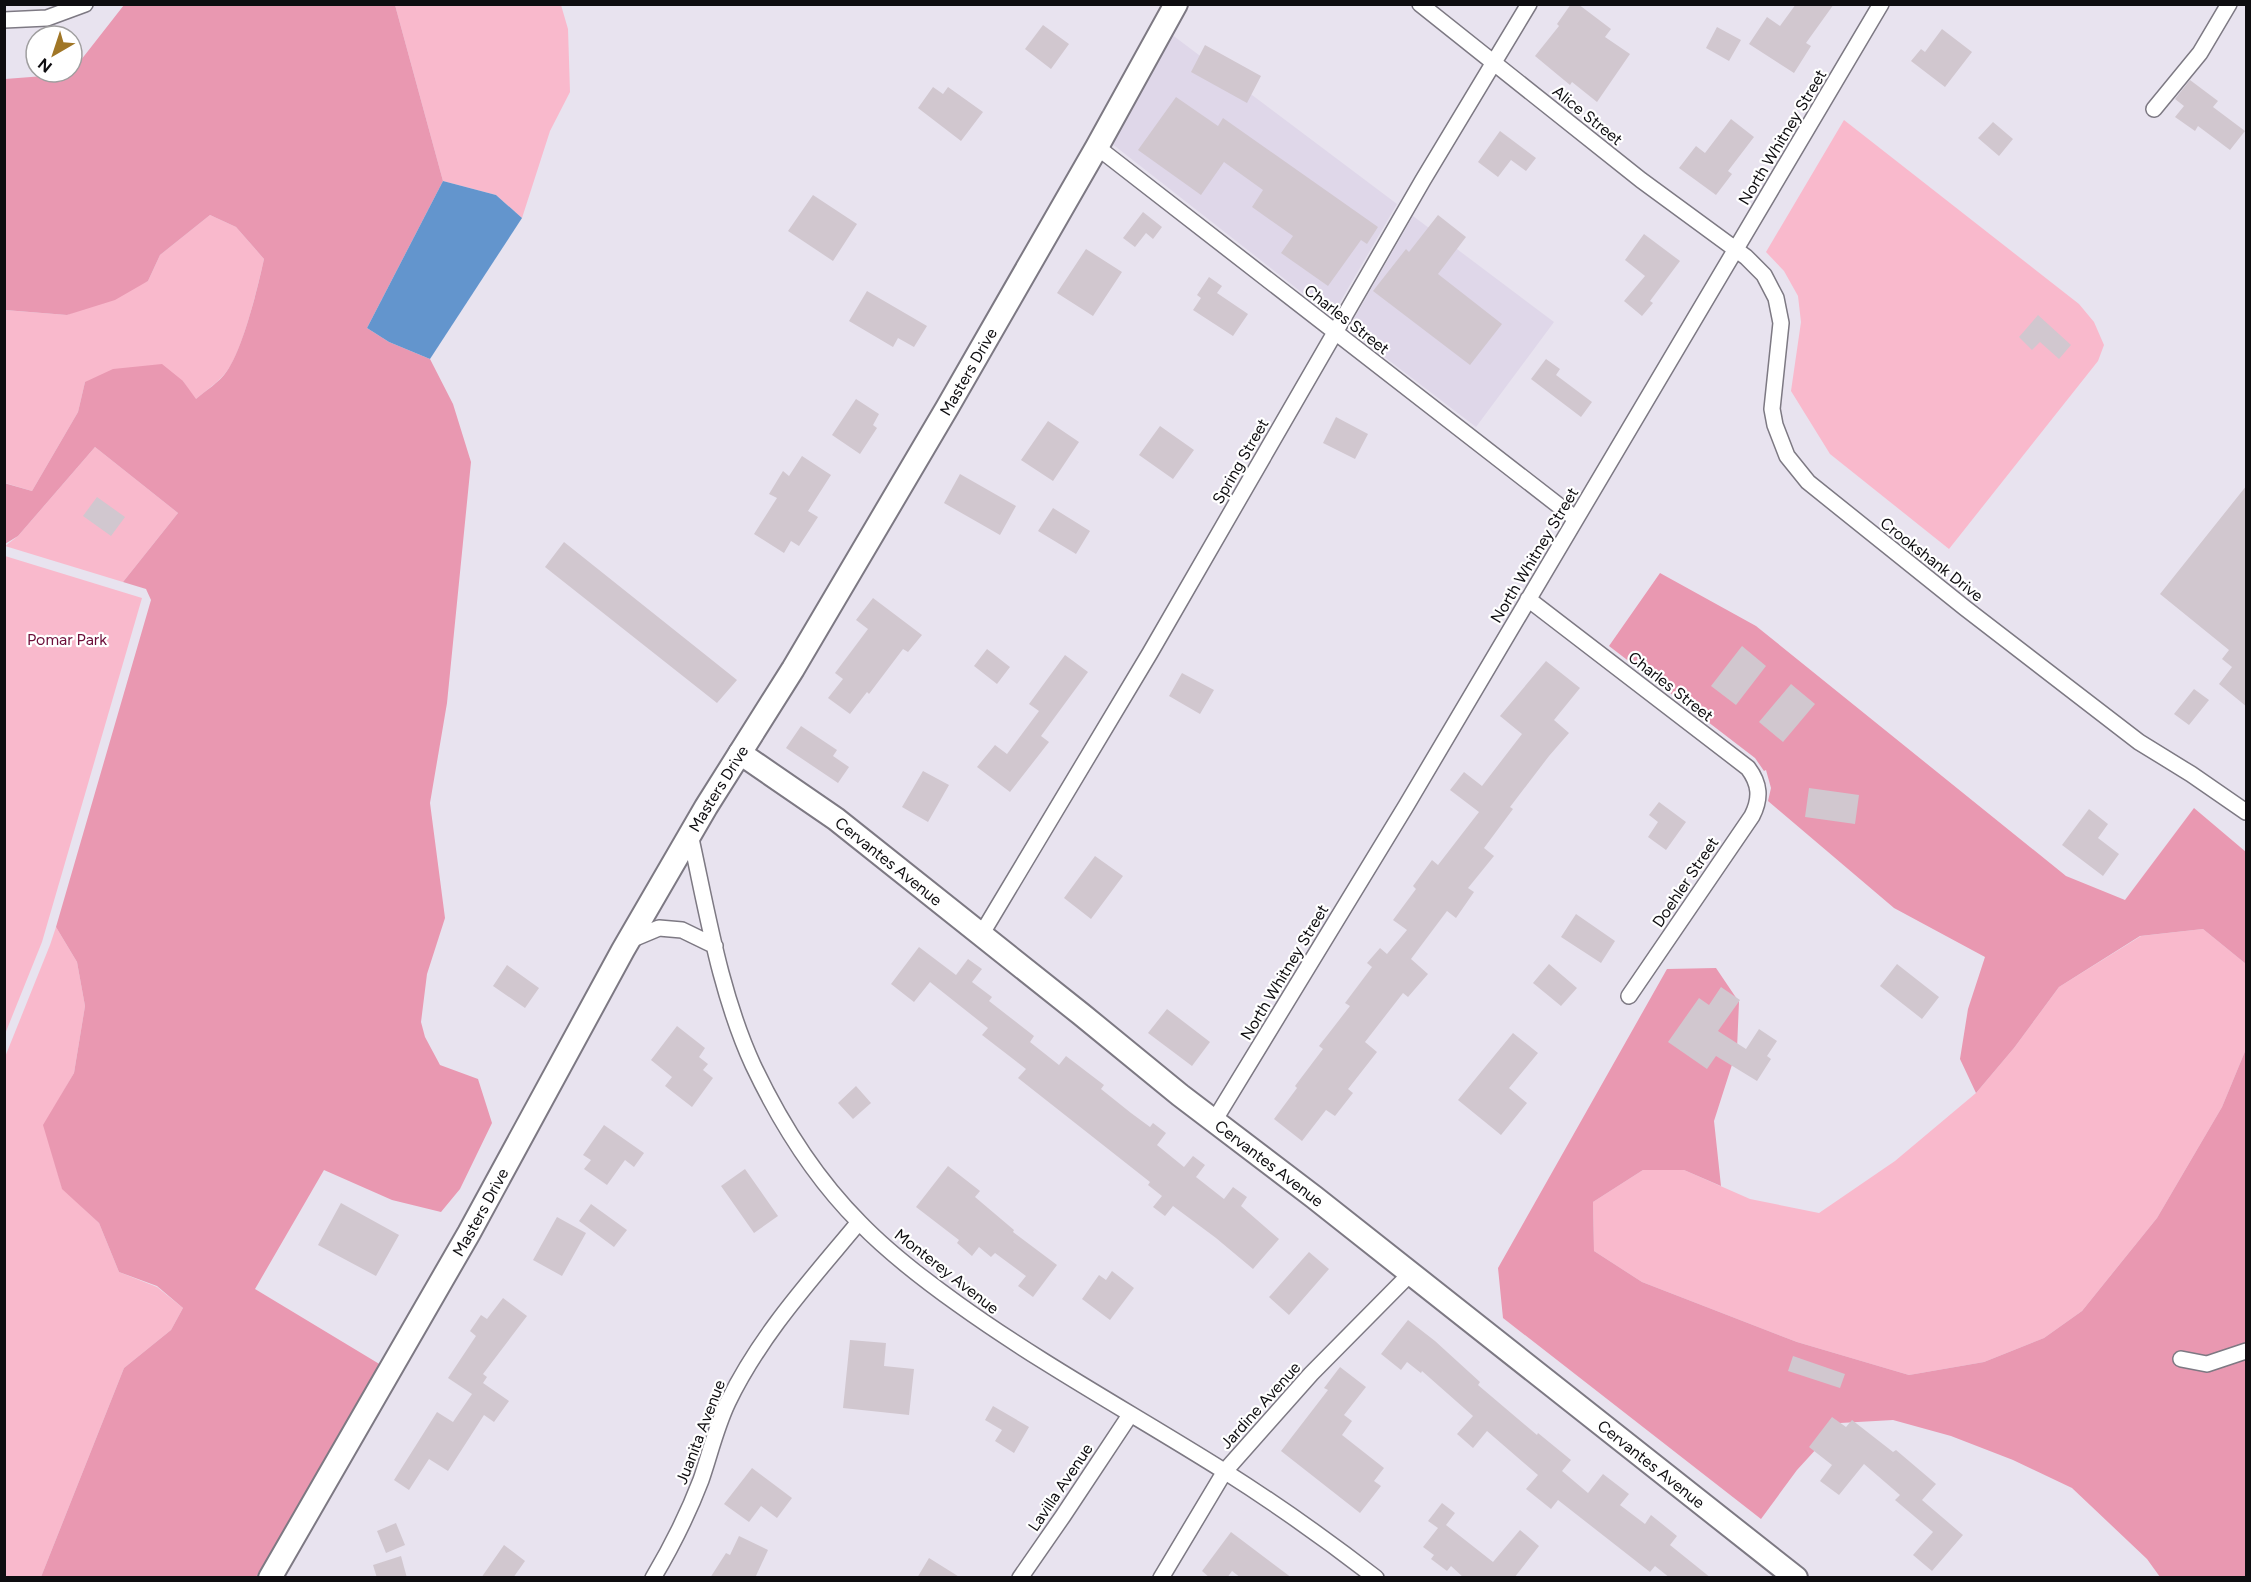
<svg xmlns="http://www.w3.org/2000/svg" width="2251" height="1582" viewBox="0 0 2251 1582" font-family="Figtree,sans-serif">
  <rect width="100%" height="100%" fill="#e8e3ef"/>
  <path fill="#dfd7e9" d="M1171,34L1397,204L1332,316L1111,143Z
    M1413,216L1554,322L1476,427L1348,329Z"/>
  <path fill="#f9b9cc" d="M395,5H561L568,29L570,92L550,131L522,218L496,195L443,181Z
    M1844,120L2079,304L2094,322L2104,345L2098,361L1949,549L1830,454L1791,391L1801,322L1798,296L1784,271L1766,252Z
    M210,215L236,227L264,259C258,286 243,349 227,371C219,382 205,391 195,400L183,381L85,382L78,412L32,491L5,483L4,310L67,315L148,281L160,255Z
    M95,447L178,513L123,582L5,546L18,536Z
    M5,556L142,598L42,942L5,1034Z
    M56,927L77,962L85,1006L74,1073L44,1125L62,1188L99,1223L119,1272L157,1287L183,1308L171,1330L124,1368L41,1577L5,1578V1057L50,945Z
    M2203,929L2246,964V1049L2222,1107L2157,1218L2082,1311L2044,1338L1984,1362L1909,1375L1797,1342L1642,1282L1594,1251L1593,1202L1643,1170H1684L1750,1199L1819,1213L1895,1161L1976,1093L2014,1048L2059,987L2141,936Z"/>
  <path fill="#e998b1" d="M124,5H395L443,181L367,328L389,342L430,359L453,404L471,462L447,703L430,803L445,918L427,974L421,1022L425,1037L440,1065L478,1079L492,1123L460,1189L441,1212L392,1200L324,1170L255,1289L381,1365L293,1518L256,1577H41L124,1368L171,1330L183,1308L157,1286L119,1272L99,1223L62,1189L43,1125L74,1073L85,1006L77,962L56,927L151,600L146,589L123,582L178,513L95,447L18,536L5,544L4,483L32,491L78,412L85,382L113,369L162,364L183,381L196,399C205,391 220,382 227,371C243,348 258,287 264,259L236,227L210,215L160,255L148,281L115,300L67,315L5,310V79L70,74Z
    M1660,573L1756,626L2066,876L2125,900L2194,808L2246,852V964L2203,929L2140,936L2059,987L2014,1048L1976,1093L1960,1059L1968,1009L1985,957L1894,908L1768,801L1771,788L1766,770L1764,771L1755,758L1609,646Z
    M1716,968L1739,1002L1737,1049L1714,1121L1721,1186L1684,1170H1643L1593,1202L1594,1251L1642,1282L1797,1342L1909,1375L1984,1362L2044,1338L2082,1311L2157,1218L2222,1107L2246,1049V1577H2160L2147,1559L2072,1488L2013,1460L1951,1436L1893,1420L1840,1423L1797,1470L1761,1519L1503,1318L1498,1268L1667,969Z"/>
  <path fill="#6395cd" d="M443,181L496,195L522,218L430,359L389,342L367,328Z"/>
  <path fill="#d1c7cf" d="M1571,4H1578L1611,29L1605,37L1630,54L1597,102L1572,82L1570,85L1535,56L1559,26L1557,24Z
    M1796,4H1834L1806,43L1811,46L1794,73L1749,44L1767,17L1780,26Z
    M1043,25L1069,44L1051,69L1025,49Z
    M1717,27L1741,40L1729,61L1706,48Z
    M1942,29L1972,52L1945,87L1911,61L1921,49L1925,52Z
    M1205,45L1261,76L1247,103L1191,72Z
    M2190,80L2218,101L2213,107L2245,131L2230,150L2198,126L2195,131L2175,117L2184,106L2175,99Z
    M933,87L943,94L948,87L983,112L961,141L918,108Z
    M1176,97L1218,126L1223,118L1378,227L1367,244L1361,240L1328,286L1281,253L1293,236L1252,207L1263,190L1224,162L1201,195L1138,150Z
    M1731,119L1754,137L1728,171L1732,174L1716,195L1679,168L1696,146L1705,153Z
    M1993,122L2013,139L1999,156L1978,138Z
    M1500,131L1536,158L1526,171L1511,160L1498,177L1478,162Z
    M813,195L857,224L833,261L788,231Z
    M1143,212L1162,227L1153,239L1146,233L1135,247L1123,238Z
    M1438,215L1466,237L1438,274L1502,324L1470,365L1373,291L1406,249L1409,252Z
    M1644,234L1680,261L1650,301L1653,303L1642,316L1624,301L1645,276L1625,260Z
    M1086,249L1122,272L1093,316L1057,293Z
    M1209,277L1222,286L1217,293L1248,314L1233,336L1193,310L1201,298L1197,295Z
    M867,291L927,326L914,347L898,338L893,347L849,321Z
    M2038,315L2071,345L2059,359L2040,342L2032,350L2019,337Z
    M1546,359L1560,369L1556,375L1592,402L1581,417L1531,379Z
    M856,399L879,414L873,425L877,428L860,454L832,435Z
    M1336,417L1368,434L1355,459L1323,443Z
    M1048,421L1079,442L1053,481L1021,460Z
    M1160,426L1194,450L1173,479L1139,455Z
    M802,456L831,475L808,511L818,517L799,546L791,541L784,553L754,534L777,498L769,494L783,471L789,476Z
    M960,474L1016,506L1000,535L944,503Z
    M2247,485V707L2219,684L2232,667L2222,659L2229,650L2160,594Z
    M97,497L125,517L111,536L83,516Z
    M1053,508L1090,531L1076,554L1038,531Z
    M564,542L737,680L717,703L545,567Z
    M873,598L922,635L908,652L903,649L869,694L867,692L850,714L828,698L843,679L835,673L868,629L856,620Z
    M1742,646L1766,666L1736,705L1711,686Z
    M987,649L1010,667L997,684L974,666Z
    M1065,655L1088,672L1041,736L1049,742L1010,792L977,767L995,745L1007,754L1039,711L1029,704Z
    M1546,661L1580,688L1554,720L1569,733L1549,756L1510,807L1513,809L1484,848L1494,856L1468,888L1474,892L1456,918L1447,911L1411,959L1428,974L1408,997L1403,993L1365,1042L1377,1052L1348,1089L1353,1093L1335,1116L1326,1110L1302,1141L1274,1119L1297,1088L1295,1086L1323,1049L1319,1046L1350,1006L1345,1003L1372,967L1367,963L1380,948L1387,954L1407,930L1393,920L1416,889L1413,886L1432,860L1438,865L1479,812L1450,790L1464,772L1482,786L1522,734L1500,716Z
    M1182,673L1214,690L1200,714L1169,696Z
    M1791,684L1815,704L1783,742L1759,722Z
    M2194,689L2209,700L2189,725L2174,714Z
    M801,726L837,750L833,756L849,767L838,783L786,748Z
    M923,771L949,785L928,822L902,807Z
    M1809,788L1859,795L1855,824L1805,817Z
    M1659,802L1686,822L1666,850L1648,837L1658,822L1649,815Z
    M2089,809L2108,824L2098,838L2119,854L2103,876L2062,845Z
    M1095,856L1123,876L1091,919L1064,898Z
    M1576,914L1615,941L1601,963L1561,937Z
    M919,947L956,975L968,959L982,969L972,982L992,997L989,1001L1034,1036L1030,1042L1059,1065L1066,1056L1104,1085L1101,1089L1131,1113L1150,1127L1153,1123L1166,1133L1157,1145L1184,1167L1193,1156L1205,1165L1196,1177L1224,1199L1233,1187L1247,1197L1241,1206L1279,1239L1253,1269L1216,1238L1173,1206L1165,1216L1153,1207L1162,1196L1148,1185L1150,1182L1018,1078L1026,1069L982,1035L988,1028L930,982L914,1002L891,984Z
    M1549,964L1577,988L1561,1006L1533,983Z
    M1897,964L1939,997L1922,1019L1880,986Z
    M507,965L539,988L525,1008L493,986Z
    M1721,987L1740,1000L1718,1031L1746,1049L1759,1029L1777,1041L1767,1056L1771,1059L1757,1081L1716,1056L1707,1069L1668,1042L1699,998L1709,1005Z
    M1167,1009L1210,1042L1192,1066L1148,1033Z
    M677,1026L705,1048L699,1057L708,1064L703,1070L713,1078L692,1107L665,1086L672,1077L651,1060Z
    M1513,1033L1538,1053L1509,1088L1527,1103L1501,1135L1458,1100Z
    M856,1086L871,1103L853,1119L838,1103Z
    M604,1125L644,1153L634,1167L625,1160L607,1185L584,1169L591,1160L583,1155Z
    M948,1166L980,1191L975,1197L1014,1230L1013,1232L1057,1265L1033,1297L1018,1286L1026,1276L995,1253L991,1257L979,1247L972,1256L957,1243L959,1240L916,1207Z
    M745,1169L778,1216L754,1233L721,1186Z
    M341,1203L399,1235L376,1276L318,1245Z
    M591,1204L627,1230L614,1247L579,1221Z
    M557,1217L586,1233L562,1276L533,1260Z
    M1309,1252L1329,1269L1289,1315L1269,1297Z
    M1112,1271L1134,1288L1110,1320L1082,1299L1099,1275L1106,1280Z
    M503,1298L527,1316L483,1374L487,1377L483,1383L509,1401L494,1422L484,1415L448,1471L429,1459L409,1490L394,1480L437,1412L453,1422L472,1394L448,1378L476,1336L470,1331L481,1315L487,1319Z
    M1408,1320L1435,1341L1480,1382L1478,1385L1537,1435L1538,1433L1571,1460L1562,1471L1588,1493L1603,1474L1629,1494L1620,1505L1645,1524L1651,1515L1677,1536L1670,1545L1711,1578H1670L1655,1566L1650,1572L1558,1500L1551,1509L1526,1489L1538,1475L1487,1431L1473,1448L1457,1434L1473,1416L1422,1371L1421,1373L1407,1362L1401,1370L1381,1354Z
    M850,1340L886,1343L884,1366L914,1369L909,1415L843,1408Z
    M1793,1356L1845,1374L1840,1388L1788,1371Z
    M1340,1367L1366,1387L1344,1415L1352,1421L1342,1435L1384,1468L1374,1481L1381,1486L1360,1513L1281,1451L1328,1390L1324,1388Z
    M993,1406L1029,1427L1014,1453L995,1441L1002,1430L985,1420Z
    M1832,1417L1846,1427L1852,1420L1893,1452L1896,1450L1936,1484L1922,1500L1963,1535L1932,1571L1913,1555L1933,1532L1895,1500L1900,1495L1864,1464L1839,1495L1820,1481L1832,1465L1809,1447Z
    M752,1468L792,1498L777,1518L761,1506L749,1522L724,1504Z
    M1442,1503L1455,1513L1446,1525L1493,1562L1520,1530L1539,1546L1514,1578H1464L1451,1566L1447,1571L1431,1559L1434,1555L1423,1547L1438,1528L1428,1521Z
    M396,1523L405,1545L386,1553L377,1531Z
    M1231,1532L1292,1578H1241L1232,1571L1227,1578H1210L1202,1571Z
    M739,1536L768,1550L755,1578H710L726,1553L730,1555Z
    M504,1545L525,1561L513,1578H481Z
    M401,1556L407,1578H377L373,1565Z
    M929,1558L961,1578H917Z"/>
  <g fill="none" stroke-linecap="round" stroke-linejoin="round">
    <g stroke="#7d7983" stroke-width="18">
      <path id="street" d="M1420,4L1641,180L1746,257L1764,275L1776,298L1781,323L1772,409L1775,425L1787,456L1808,482L1965,608L2139,742L2191,774L2246,812
        M4,20L47,18L85,4
        M2154,109L2200,53L2229,4
        M1097,147L1576,519
        M1528,599L1748,768C1760,784 1761,798 1752,816L1629,996
        M690,834C707,911 720,993 753,1065C780,1122 815,1178 860,1223C890,1254 923,1279 958,1304C1043,1365 1135,1415 1224,1471C1276,1504 1327,1540 1376,1578
        M981,935L1150,653L1423,180L1529,4
        M628,941L659,928L682,930L715,946
        M1214,1121L1406,806L1881,4
        M2181,1359L2207,1364L2246,1351
        M653,1578C672,1546 688,1514 701,1480C710,1454 716,1427 728,1402C761,1334 811,1280 859,1222
        M1020,1578L1063,1516L1130,1415
        M1161,1578L1225,1471L1311,1374L1410,1274"/>
    </g>
    <g stroke="#7d7983" stroke-width="26">
      <g id="secondary">
        <path id="s1" d="M740,753L836,819L1081,1014L1180,1095L1314,1197L1796,1578"/>
        <path id="s2" d="M270,1578L469,1233L623,950L706,807L793,669L947,408L1097,147L1176,4"/>
      </g>
    </g>
    <use href="#street" stroke="#fff" stroke-width="15"/>
    <use href="#secondary" stroke="#fff" stroke-width="22"/>
  </g>
  <g text-anchor="middle" stroke-width="4.5" stroke-linejoin="round" paint-order="stroke">
    <g font-size="16" fill="#0e0d10" stroke="#fff">
      <text transform="translate(1588 115) rotate(39)" y="6">Alice Street</text>
      <text transform="translate(1782 137) rotate(-59)" y="6">North Whitney Street</text>
      <text transform="translate(1347 319) rotate(38)" y="6">Charles Street</text>
      <text dy="6" stroke="none"><textPath href="#s2" startOffset="1394">Masters Drive</textPath></text>
      <text transform="translate(1240 461) rotate(-60)" y="6">Spring Street</text>
      <text transform="translate(1534 555) rotate(-59)" y="6">North Whitney Street</text>
      <text transform="translate(1932 559) rotate(38)" y="6">Crookshank Drive</text>
      <text transform="translate(1671 686) rotate(38)" y="6">Charles Street</text>
      <text dy="6" stroke="none"><textPath href="#s2" startOffset="908">Masters Drive</textPath></text>
      <text dy="6" stroke="none"><textPath href="#s1" startOffset="184">Cervantes Avenue</textPath></text>
      <text transform="translate(1685 882) rotate(-56)" y="6">Doehler Street</text>
      <text transform="translate(1284 972) rotate(-59)" y="6">North Whitney Street</text>
      <text dy="6" stroke="none"><textPath href="#s1" startOffset="670">Cervantes Avenue</textPath></text>
      <text dy="6" stroke="none"><textPath href="#s2" startOffset="422">Masters Drive</textPath></text>
      <text transform="translate(947 1271) rotate(38)" y="6">Monterey Avenue</text>
      <text transform="translate(1260 1405) rotate(-48)" y="6">Jardine Avenue</text>
      <text transform="translate(700 1432) rotate(-69)" y="6">Juanita Avenue</text>
      <text dy="6" stroke="none"><textPath href="#s1" startOffset="1156">Cervantes Avenue</textPath></text>
      <text transform="translate(1060 1487) rotate(-56)" y="6">Lavilla Avenue</text>
    </g>
    <g font-size="16" fill="#6d0f3a" stroke="#fff">
      <text x="67" y="645">Pomar Park</text>
    </g>
  </g>
  <rect width="2251" height="1582" fill="none" stroke="#0e0d10" stroke-width="12"/>
  <g transform="translate(54 54) rotate(219)"><circle r="28" fill="#ffffff" stroke="#9f9e9f" stroke-width="1.5"/>
  <path d="M0-4.5L10 22L0 15L-10 22Z" fill="#a07626"/>
  <text y="-9" font-size="16" font-weight="bold" text-anchor="middle" fill="#0e0d10">N</text>
  </g>
</svg>
